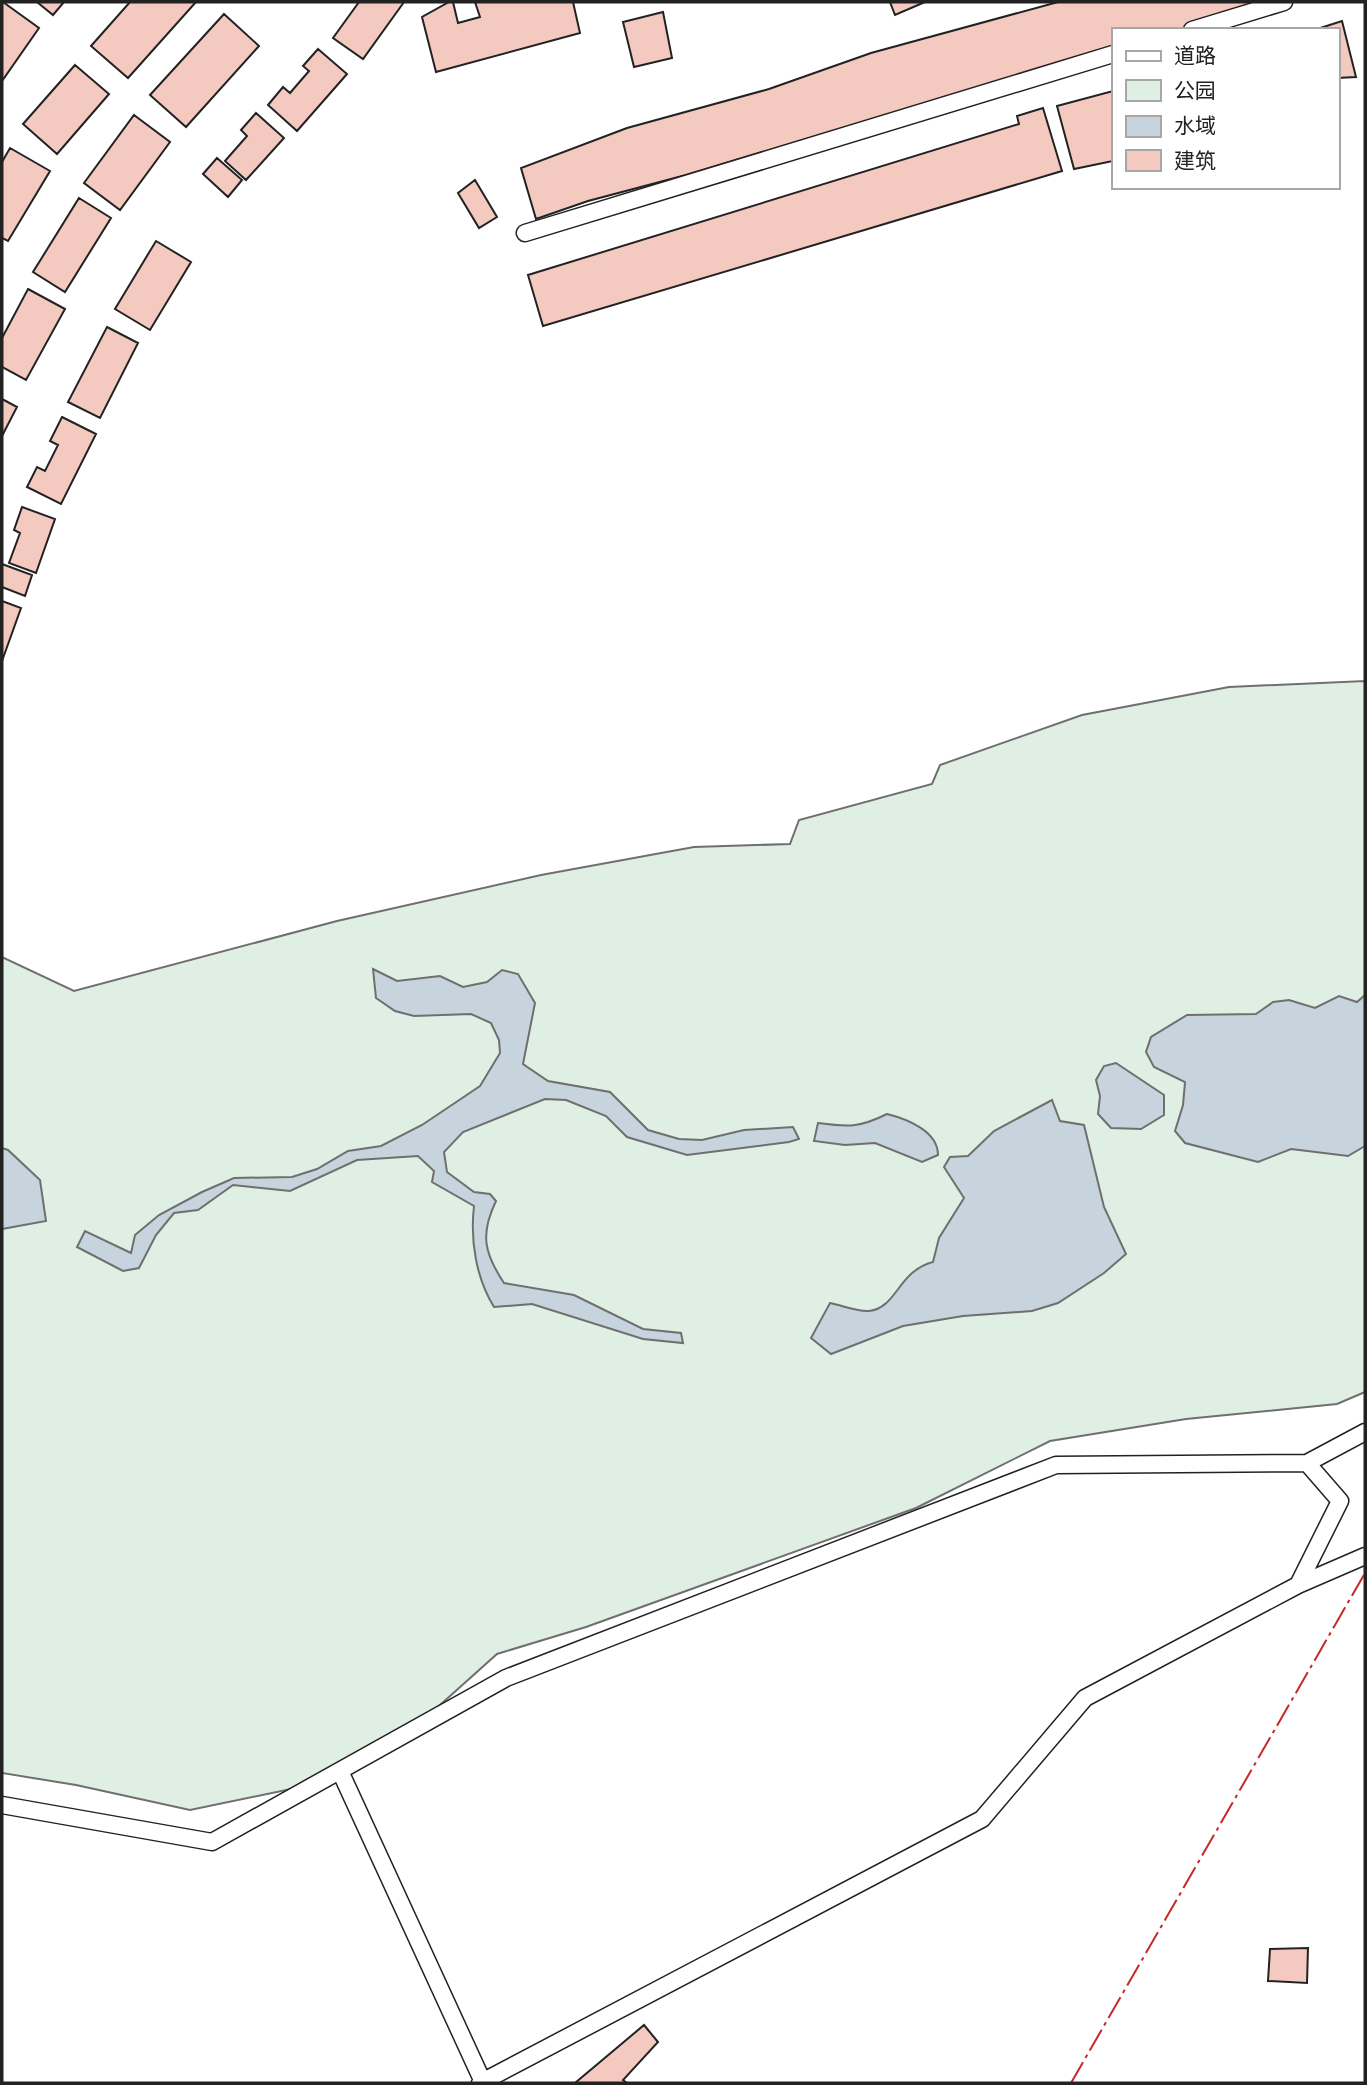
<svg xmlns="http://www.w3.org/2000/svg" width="1367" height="2085" viewBox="0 0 1367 2085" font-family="'Varela Round','Noto Sans SC',sans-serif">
  <rect width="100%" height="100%" fill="#fff"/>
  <path fill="#e0efe3" stroke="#6f6f6f" stroke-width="2" d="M1365,681V1392L1337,1404L1186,1419L1050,1441L916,1508L586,1627L497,1654L420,1723L334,1780L190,1810L76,1785L2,1773V957L74,991L337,921L541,875L694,847L790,844L799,820L932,784L940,765L1082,715L1229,687Z"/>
  <path fill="#c7d3dd" stroke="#6f6f6f" stroke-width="2" d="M373,969L397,981L440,976L463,987L487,982L502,970L518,974L535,1003L523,1064L548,1081L610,1092L648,1130L679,1139L702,1140L744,1130L793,1127L799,1139L789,1142L687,1155L627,1137L606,1116L566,1100L545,1099L463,1132L444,1152L447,1172L474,1192L490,1194L496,1201C480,1234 484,1253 504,1283L574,1295L643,1329L681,1333L683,1343L643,1339L532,1304L494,1307C476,1278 470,1240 474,1206L432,1182L434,1171L418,1156L357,1160L290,1191L233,1185L198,1210L174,1213L156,1235L139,1268L123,1271L77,1247L85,1231L131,1253L135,1235L159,1215L202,1192L234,1178L292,1177L317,1169L348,1151L381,1146L422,1125L480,1086L500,1053L499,1040L491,1023L471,1014L414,1016L395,1011L376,998Z
    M1365,995V1146L1348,1156L1291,1149L1258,1162L1185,1143L1175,1131L1183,1105L1185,1082L1154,1067L1146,1052L1151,1037L1187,1015L1256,1014L1273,1002L1289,1000L1315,1008L1339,996L1357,1002Z
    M1116,1063L1164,1095V1115L1141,1129L1111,1128L1098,1114L1100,1096L1096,1080L1104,1066Z
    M1052,1100L1060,1121L1084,1125L1104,1207L1126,1254L1104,1273L1058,1303L1032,1311L963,1316L903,1326L831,1354L811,1338L830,1303C841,1305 857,1312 869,1311C897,1308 898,1271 933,1262L939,1238L964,1198L944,1167L950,1157L968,1156L994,1131Z
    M887,1114C907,1119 938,1131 938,1155L922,1162L875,1143L845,1145L814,1141L818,1123C848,1127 859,1128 887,1114Z
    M2,1148L8,1150L40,1180L46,1221L2,1229Z"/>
  <path fill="#f3c9c0" stroke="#222" stroke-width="2" d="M3,2L39,28L2,81V4Z
    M37,2H64L53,15Z
    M130,2H196L128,78L91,46Z
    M359,2H404L363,59L333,38Z
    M449,2H453L458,23L480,17L475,2H573L580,33L436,72L422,17Z
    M890,2H925L895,15Z
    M1058,2H1288L1190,30H1113V47L686,175L588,201L536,219L521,168L627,128L769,89L871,53Z
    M663,12L672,58L634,67L623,22Z
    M224,14L259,46L186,127L150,95Z
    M1342,21L1356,77L1337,78V30H1314Z
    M318,49L347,74L297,131L268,105L283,87L290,93L309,71L303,66Z
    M75,65L109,94L57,154L23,124Z
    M1113,91V161L1074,169L1057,106Z
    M1043,108L1062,171L543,326L528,275L1019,124L1017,116Z
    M256,113L284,138L246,180L225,161L247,136L241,130Z
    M134,115L170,142L120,210L84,183Z
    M10,148L50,171L8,241L2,238V162Z
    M217,158L242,180L228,197L203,174Z
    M475,180L497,217L479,228L458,193Z
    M79,198L111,218L65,292L33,272Z
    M156,241L191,262L150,330L115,309Z
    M28,289L65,309L26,380L2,367V338Z
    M107,327L138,343L100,418L68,402Z
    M2,399L17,407L2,436Z
    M62,417L96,434L61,504L27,487L37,467L45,471L58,445L50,441Z
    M22,507L55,519L36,573L9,563L20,533L14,530Z
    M2,564L32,575L25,596L2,587Z
    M2,601L21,608L2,661Z
    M1308,1948L1307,1983L1268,1981L1270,1949Z
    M644,2025L658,2042L623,2080L627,2083H575Z"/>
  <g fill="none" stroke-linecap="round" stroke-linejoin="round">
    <g stroke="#222" stroke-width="19">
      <path id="street" d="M1192,30L1284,2
        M525,233L1113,54
        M1298,1585L1340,1501L1307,1463
        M340,1771L483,2082
        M2,1805L212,1842L506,1678L1056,1465L1307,1463L1365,1432
        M480,2083L982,1819L1085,1698L1298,1585L1365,1556"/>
    </g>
    <use href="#street" stroke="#fff" stroke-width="16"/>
    <path stroke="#c62828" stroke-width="2" stroke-dasharray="24 5 3.5 5" stroke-linecap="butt" d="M1071,2083L1365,1573"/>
  </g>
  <rect width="1367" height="2085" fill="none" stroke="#222222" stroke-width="7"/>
  <rect x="1112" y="28" width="228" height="161" fill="#ffffff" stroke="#a7a7a7" stroke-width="2"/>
  <rect x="1126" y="51" width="35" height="10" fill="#ffffff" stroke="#a7a7a7" stroke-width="2"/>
  <text x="1174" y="63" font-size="21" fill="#222222">道路</text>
  <rect x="1126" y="80" width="35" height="21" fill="#e0efe3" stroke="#a7a7a7" stroke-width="2"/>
  <text x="1174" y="98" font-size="21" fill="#222222">公园</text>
  <rect x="1126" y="116" width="35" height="21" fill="#c7d3dd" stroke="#a7a7a7" stroke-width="2"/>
  <text x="1174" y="133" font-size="21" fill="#222222">水域</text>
  <rect x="1126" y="150" width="35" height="21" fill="#f3c9c0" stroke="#a7a7a7" stroke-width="2"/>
  <text x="1174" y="168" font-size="21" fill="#222222">建筑</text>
</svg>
